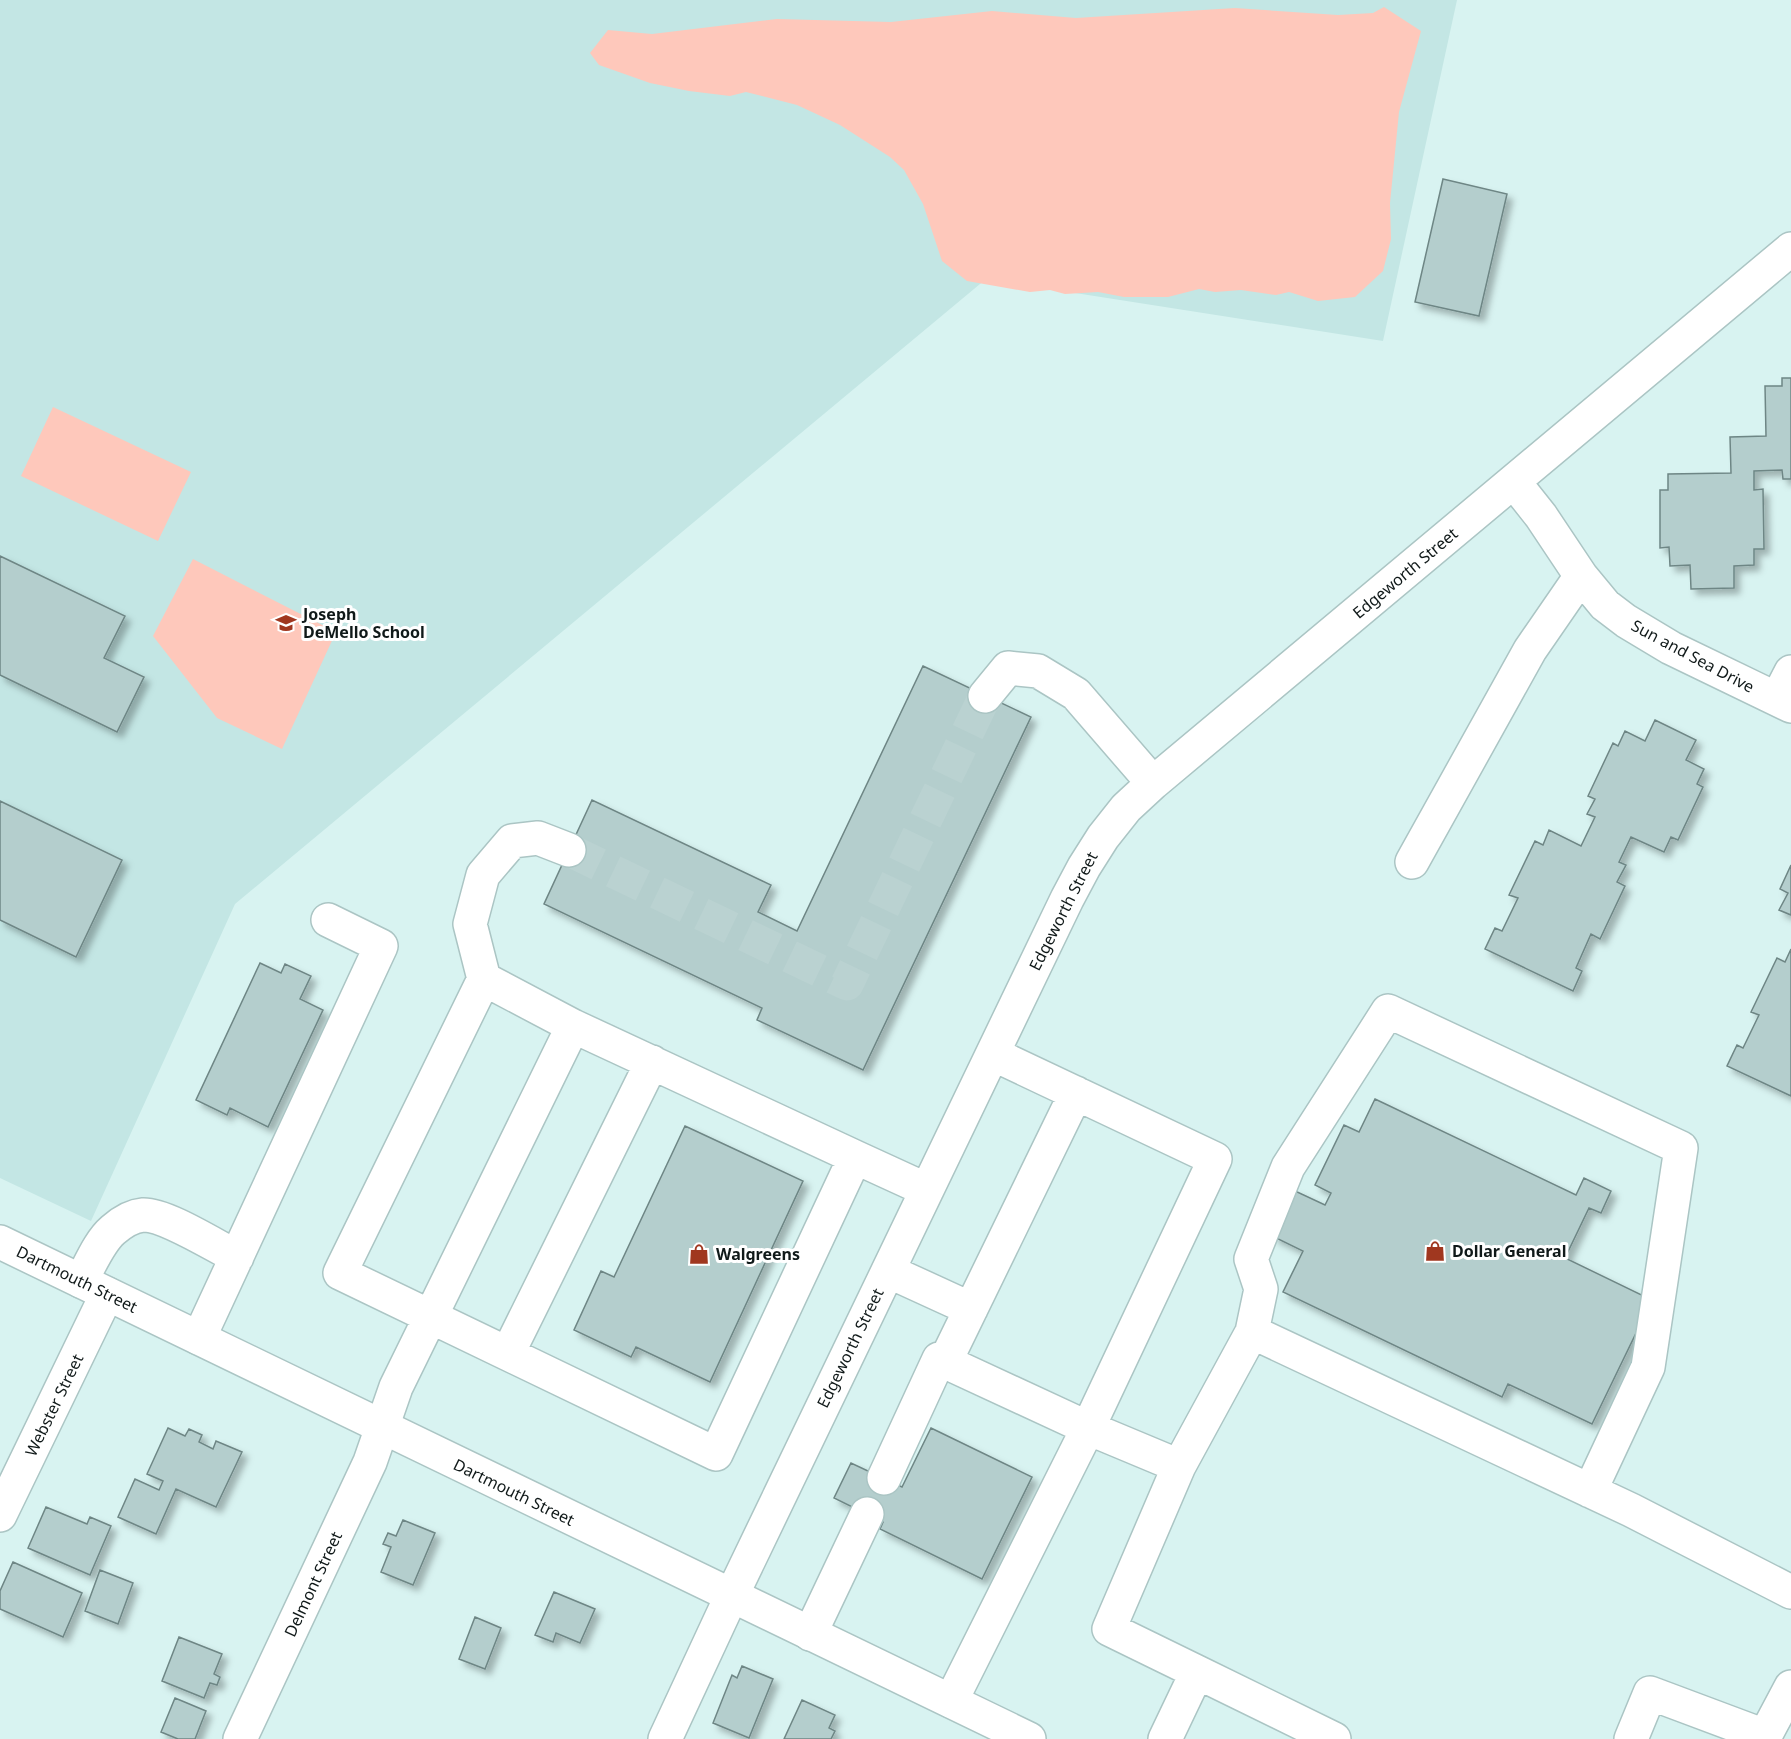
<svg xmlns="http://www.w3.org/2000/svg" width="1791" height="1739" viewBox="0 0 1791 1739" font-family="'Noto Sans',sans-serif">
  <defs>
    <filter id="shadow"><feDropShadow dx="5.5" dy="5.5" stdDeviation="3" flood-color="#0004"/></filter>
  </defs>
  <rect width="100%" height="100%" fill="#d8f3f1"/>
  <path fill="#c3e6e4" d="M0,0H1457L1383,341L986,279L235,904L91,1221L0,1178Z"/>
  <path fill="#fec8bb" d="M1384,7L1421,31L1399,112L1390,203L1391,239L1383,271L1355,297L1318,301L1289,292L1276,295L1241,290L1215,292L1199,289L1168,297H1124L1098,292L1065,294L1050,290L1030,292L967,281L942,261L923,204L904,170L890,157L840,125L797,105L746,92L730,96L689,91L650,83L599,65L590,53L608,30L652,34L777,19L891,22L992,11L1076,18L1235,8L1338,15L1373,13Z
    M53,407L191,472L158,541L21,476Z
    M193,559L336,632L282,749L217,718L153,636Z"/>
  <path fill="#b4cecd" stroke="#6e8685" stroke-width="1.5" filter="url(#shadow)" d="M1443,179L1507,194L1479,316L1415,302Z
    M1782,378H1791V479H1783L1782,470L1754,471V490L1763,489L1764,549H1754V565L1734,566V588L1691,589L1690,565L1670,566L1669,547L1660,548V490H1668V474L1731,473L1730,437L1766,436L1765,386H1782Z
    M0,556L125,616L104,658L144,677L117,732L0,675Z
    M923,666L1031,717L863,1070L757,1020L762,1008L544,904L592,800L771,885L758,912L797,931Z
    M1655,720L1696,740L1686,760L1704,769L1697,784L1703,787L1678,840L1671,837L1664,852L1631,837L1619,862L1626,865L1617,882L1625,886L1600,939L1591,934L1576,968L1582,971L1573,991L1485,949L1495,928L1502,931L1518,898L1509,895L1535,841L1543,845L1549,830L1581,846L1595,817L1587,814L1595,799L1588,796L1613,743L1618,746L1625,731L1645,741Z
    M0,801L122,860L76,957L0,920Z
    M1791,865V915L1779,910L1788,893L1780,889Z
    M1791,949V1096L1727,1066L1737,1045L1743,1048L1759,1015L1751,1012L1777,958L1785,962Z
    M260,963L281,973L285,964L311,976L300,999L323,1010L268,1127L230,1108L227,1115L196,1100Z
    M1375,1099L1576,1195L1584,1178L1611,1191L1601,1213L1589,1208L1565,1258L1652,1300L1592,1424L1508,1384L1502,1397L1283,1292L1303,1251L1272,1236L1293,1190L1325,1205L1331,1193L1315,1185L1344,1125L1359,1132Z
    M685,1126L803,1181L710,1382L636,1347L631,1357L574,1330L601,1271L614,1277Z
    M168,1428L185,1436L189,1429L202,1435L199,1442L213,1449L216,1441L242,1452L216,1507L176,1489L156,1534L118,1517L135,1479L159,1490L163,1481L147,1474Z
    M931,1428L1032,1477L982,1579L880,1529L883,1522L834,1498L851,1463L902,1487Z
    M46,1507L87,1524L90,1517L111,1526L90,1575L28,1548Z
    M403,1520L435,1533L413,1585L381,1572L391,1547L383,1544L388,1533L396,1536Z
    M13,1562L82,1593L63,1637L0,1609V1591Z
    M100,1570L133,1583L118,1624L85,1611Z
    M554,1592L595,1609L580,1643L556,1633L553,1642L535,1635Z
    M475,1617L501,1628L485,1669L459,1659Z
    M179,1637L222,1654L214,1674L220,1677L217,1685L210,1683L204,1698L162,1681Z
    M742,1666L773,1679L749,1738L713,1723L732,1675L737,1678Z
    M175,1698L206,1711L195,1739H178L161,1732Z
    M802,1700L835,1715L829,1728L835,1731L831,1739H784Z"/>
  <g fill="none" stroke-linecap="round" stroke-linejoin="round">
    <path stroke="#bad2d1" stroke-width="33" stroke-dasharray="33 16" stroke-linecap="butt" d="M569,850L847,984L985,696"/>
    <g stroke="#abc5c4" stroke-width="36">
      <path id="minor" d="M1514,482L1541,516L1581,576L1605,605L1626,621L1671,648L1791,706
        M985,696L1008,668L1038,671L1076,694L1153,783
        M1777,699L1791,672
        M1412,862L1530,650L1581,576
        M484,979L470,924L483,875L512,841L538,838L569,850
        M573,1026L855,1157
        M888,1271L971,1309
        M81,1281C90,1265 99,1242 113,1230C121,1223 132,1216 143,1215C165,1214 215,1246 237,1257
        M1252,1332L1261,1289L1251,1259L1288,1167L1388,1011L1681,1148L1648,1367L1590,1491
        M199,1338L381,946L328,920
        M508,1353L652,1062
        M945,1362L1076,1093
        M884,1478L939,1359L1088,1428L1179,1466L1252,1332L1631,1510L1791,1592
        M0,1515L107,1294
        M810,1634L867,1514
        M1197,1672L1334,1739
        M951,1701L1088,1428L1215,1159L993,1054
        M240,1739L370,1462L396,1387L573,1026L484,979L340,1273L716,1454L855,1157L927,1190
        M665,1739L731,1597L1067,899L1084,867L1103,837L1126,808L1153,783L1791,249
        M1165,1739L1197,1672L1109,1629L1179,1466
        M1631,1739L1650,1693L1765,1736L1791,1687"/>
    </g>
    <g stroke="#abc5c4" stroke-width="36">
      <path id="major" d="M0,1242L1029,1739"/>
    </g>
    <use href="#minor" stroke="#fff" stroke-width="33"/>
    <use href="#major" stroke="#fff" stroke-width="33"/>
  </g>
  <defs>
    <g id="school-bare" transform="scale(1.62)"><path d="M0-5L7-2L0 1L-7-2ZM-4 1L0 2.5L4 1V4Q0 6-4 4Z" fill="#a0371f" stroke="#fff" stroke-width="2.5" paint-order="stroke"/></g>
    <g id="shop-bare" transform="scale(1.62)"><path d="M-5-2.5h2.3a2.7 3.5 0 0 1 5.4 0H5L5.5 6h-11ZM-1.5-2.5h3a1.5 2.3 0 0 0-3 0Z" fill="#a0371f" stroke="#fff" stroke-width="2.5" paint-order="stroke"/></g>
  </defs>
  <g fill-rule="evenodd">
    <use href="#school-bare" x="286" y="623"/>
    <use href="#shop-bare" x="1435" y="1251"/>
    <use href="#shop-bare" x="699" y="1254"/>
  </g>
  <g text-anchor="middle" stroke-width="6" stroke-linejoin="round" paint-order="stroke">
    <g font-size="16" fill="#101919" stroke="#fff">
      <text transform="translate(1405 573) rotate(-40)" y="6">Edgeworth Street</text>
      <text transform="translate(1693 656) rotate(28)" y="6">Sun and Sea Drive</text>
      <text transform="translate(1063 911) rotate(-63)" y="6">Edgeworth Street</text>
      <text transform="translate(77 1279) rotate(26)" y="6">Dartmouth Street</text>
      <text transform="translate(850 1348) rotate(-64)" y="6">Edgeworth Street</text>
      <text transform="translate(54 1405) rotate(-64)" y="6">Webster Street</text>
      <text transform="translate(514 1492) rotate(26)" y="6">Dartmouth Street</text>
      <text transform="translate(313 1584) rotate(-65)" y="6">Delmont Street</text>
    </g>
    <g font-size="16" font-weight="bold" fill="#101919" stroke="#fff" text-anchor="start">
      <text x="303" y="620">Joseph<tspan x="303" dy="18">DeMello School</tspan></text>
      <text x="1452" y="1257">Dollar General</text>
      <text x="716" y="1260">Walgreens</text>
    </g>
  </g>
</svg>
